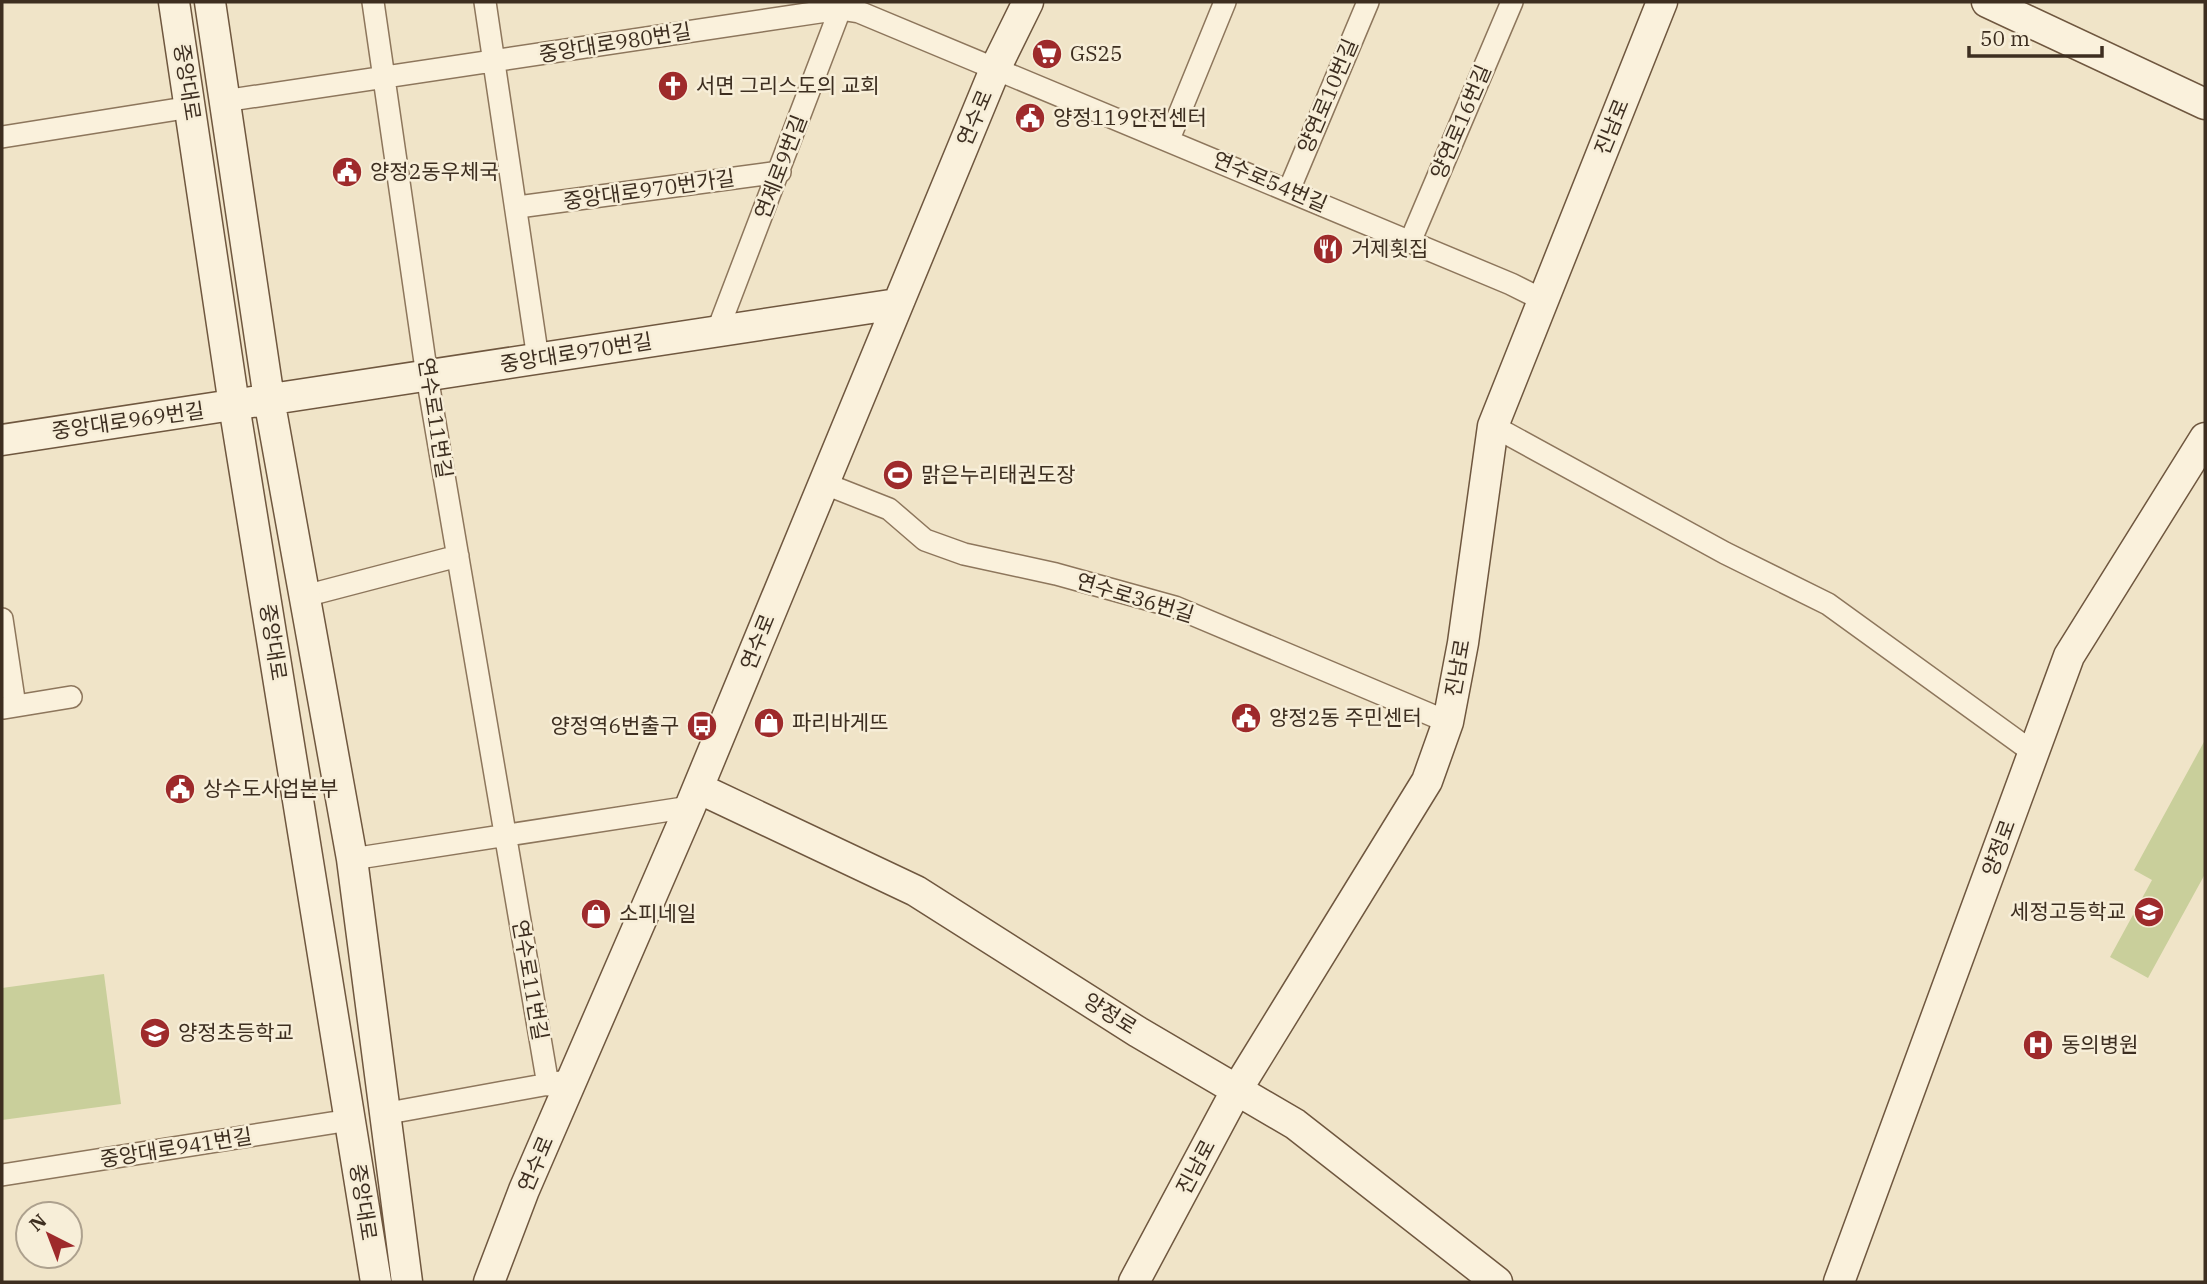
<svg xmlns="http://www.w3.org/2000/svg" width="2207" height="1284" viewBox="0 0 2207 1284" font-family="'IBM Plex Serif','Noto Sans KR',serif">
  <rect width="100%" height="100%" fill="#f0e4c8"/>
  <path fill="#c9cf9b" d="M2205,740V874L2148,978L2110,957L2152,880L2134,870Z
    M104,974L121,1104L2,1120V988Z"/>
  <g fill="none" stroke-linecap="round" stroke-linejoin="round">
    <g stroke="#8d765c" stroke-width="24">
      <path id="street" d="M373,2L427,376L548,1085
        M485,2L538,359
        M224,101L840,9L859,12L1511,284L1543,300
        M2,137L191,107
        M1169,139L1225,2
        M1289,190L1368,2
        M518,207L780,172
        M1410,242L1512,2
        M717,332L843,2
        M1493,426L1725,553L1828,604L2034,753
        M823,483L889,509L925,540L964,554L1056,574L1175,607L1448,722
        M305,596L458,556
        M2,619L15,706
        M4,708L71,697
        M352,859L690,807
        M383,1114L560,1082
        M2,1175L350,1120"/>
    </g>
    <g stroke="#6f573f" stroke-width="33">
      <path id="secondary" d="M174,2L234,405L376,1282
        M210,2L269,399L352,859L407,1282
        M1987,2L2205,104
        M2,440L897,304
        M698,788L916,891L1138,1032L1295,1124L1497,1282
        M489,1282L524,1190L690,807L996,67L1028,2
        M1134,1282L1236,1091L1427,781L1448,722L1463,643L1493,426L1662,2
        M1839,1282L2069,656L2205,438"/>
    </g>
    <use href="#street" stroke="#faf1dc" stroke-width="21"/>
    <use href="#secondary" stroke="#faf1dc" stroke-width="30"/>
  </g>
  <defs>
    <g id="supermarket-disc" transform="scale(1.575)"><circle r="9.5" fill="#9e2a2b" stroke="#f7eed8"/><path d="M-6-5.5h2.5l.6 2H6L4.5 2H-2.5L-4.4-4H-6ZM-1.5 3.2a1.3 1.3 0 1 0 .1 0ZM3 3.2a1.3 1.3 0 1 0 .1 0Z" fill="#fff"/></g>
    <g id="church-disc" transform="scale(1.575)"><circle r="9.5" fill="#9e2a2b" stroke="#f7eed8"/><path d="M-1.2-6h2.4v3.5h3.3v2.4h-3.3V6h-2.4V-.1h-3.3v-2.4h3.3Z" fill="#fff"/></g>
    <g id="civic-disc" transform="scale(1.575)"><circle r="9.5" fill="#9e2a2b" stroke="#f7eed8"/><path d="M-.6-6.5H3V-4.5H.6V-3L4-1V1h2V6H-6V1h2V-1L-.6-3ZM-1.2 2.5V6h2.4V2.5Z" fill="#fff"/></g>
    <g id="restaurant-disc" transform="scale(1.575)"><circle r="9.5" fill="#9e2a2b" stroke="#f7eed8"/><path d="M-5-6h1v4h1v-4h1v4h1v-4h1v5L-1.5 .5V6h-2V.5L-5-1ZM5-6V6H3V1.5H1.5Q1.5-4 5-6Z" fill="#fff"/></g>
    <g id="stadium-disc" transform="scale(1.575)"><circle r="9.5" fill="#9e2a2b" stroke="#f7eed8"/><path d="M0-5a6.5 5 0 1 0 0 10a6.5 5 0 1 0 0-10ZM-3.5-1.8h7v3.6h-7Z" fill="#fff"/></g>
    <g id="shop-disc" transform="scale(1.575)"><circle r="9.5" fill="#9e2a2b" stroke="#f7eed8"/><path d="M-5-2.5h2.3a2.7 3.5 0 0 1 5.4 0H5L5.5 6h-11ZM-1.5-2.5h3a1.5 2.3 0 0 0-3 0Z" fill="#fff"/></g>
    <g id="bus-disc" transform="scale(1.575)"><circle r="9.5" fill="#9e2a2b" stroke="#f7eed8"/><path d="M-5-6H5V4H4V6H2V4H-2V6H-4V4H-5ZM-3.5-4V0h7V-4ZM-3.5 1.2v1.5H-2V1.2ZM2 1.2v1.5H3.5V1.2Z" fill="#fff"/></g>
    <g id="school-disc" transform="scale(1.575)"><circle r="9.5" fill="#9e2a2b" stroke="#f7eed8"/><path d="M0-5L7-2L0 1L-7-2ZM-4 1L0 2.5L4 1V4Q0 6-4 4Z" fill="#fff"/></g>
    <g id="hospital-disc" transform="scale(1.575)"><circle r="9.5" fill="#9e2a2b" stroke="#f7eed8"/><path d="M-5-5h3v3.5h4V-5h3V5h-3V1.5h-4V5h-3Z" fill="#fff"/></g>
  </defs>
  <g fill-rule="evenodd">
    <use href="#supermarket-disc" x="1047" y="54"/>
    <use href="#church-disc" x="673" y="86"/>
    <use href="#civic-disc" x="1030" y="118"/>
    <use href="#civic-disc" x="347" y="172"/>
    <use href="#restaurant-disc" x="1328" y="249"/>
    <use href="#stadium-disc" x="898" y="475"/>
    <use href="#civic-disc" x="1246" y="718"/>
    <use href="#shop-disc" x="769" y="723"/>
    <use href="#bus-disc" x="702" y="726"/>
    <use href="#civic-disc" x="180" y="789"/>
    <use href="#school-disc" x="2149" y="912"/>
    <use href="#shop-disc" x="596" y="914"/>
    <use href="#school-disc" x="155" y="1033"/>
    <use href="#hospital-disc" x="2038" y="1045"/>
  </g>
  <g text-anchor="middle" stroke-width="5" stroke-linejoin="round" paint-order="stroke">
    <g font-size="21" fill="#3d2e20" stroke="#f7eed8">
      <text transform="translate(615 43) rotate(-9)" y="7">중앙대로980번길</text>
      <text transform="translate(187 82) rotate(81)" y="7">중앙대로</text>
      <text transform="translate(1328 96) rotate(-67)" y="7">양연로10번길</text>
      <text transform="translate(975 118) rotate(-67)" y="7">연수로</text>
      <text transform="translate(1461 122) rotate(-67)" y="7">양연로16번길</text>
      <text transform="translate(1612 127) rotate(-68)" y="7">진남로</text>
      <text transform="translate(781 167) rotate(-69)" y="7">연제로9번길</text>
      <text transform="translate(1270 182) rotate(23)" y="7">연수로54번길</text>
      <text transform="translate(649 190) rotate(-8)" y="7">중앙대로970번가길</text>
      <text transform="translate(576 353) rotate(-9)" y="7">중앙대로970번길</text>
      <text transform="translate(435 418) rotate(81)" y="7">연수로11번길</text>
      <text transform="translate(128 421) rotate(-8)" y="7">중앙대로969번길</text>
      <text transform="translate(1135 598) rotate(17)" y="7">연수로36번길</text>
      <text transform="translate(273 642) rotate(81)" y="7">중앙대로</text>
      <text transform="translate(758 642) rotate(-68)" y="7">연수로</text>
      <text transform="translate(1458 668) rotate(-80)" y="7">진남로</text>
      <text transform="translate(1999 848) rotate(-70)" y="7">양정로</text>
      <text transform="translate(530 980) rotate(80)" y="7">연수로11번길</text>
      <text transform="translate(1110 1014) rotate(32)" y="7">양정로</text>
      <text transform="translate(176 1148) rotate(-9)" y="7">중앙대로941번길</text>
      <text transform="translate(536 1164) rotate(-67)" y="7">연수로</text>
      <text transform="translate(1196 1167) rotate(-62)" y="7">진남로</text>
      <text transform="translate(363 1202) rotate(81)" y="7">중앙대로</text>
    </g>
    <g font-size="21" fill="#3d2e20" stroke="#f7eed8" text-anchor="start">
      <text x="1070" y="61">GS25</text>
      <text x="696" y="93">서면 그리스도의 교회</text>
      <text x="1053" y="125">양정119안전센터</text>
      <text x="370" y="179">양정2동우체국</text>
      <text x="1351" y="256">거제횟집</text>
      <text x="921" y="482">맑은누리태권도장</text>
      <text x="1269" y="725">양정2동 주민센터</text>
      <text x="792" y="730">파리바게뜨</text>
      <text x="679" y="733" text-anchor="end">양정역6번출구</text>
      <text x="203" y="796">상수도사업본부</text>
      <text x="2126" y="919" text-anchor="end">세정고등학교</text>
      <text x="619" y="921">소피네일</text>
      <text x="178" y="1040">양정초등학교</text>
      <text x="2061" y="1052">동의병원</text>
    </g>
  </g>
  <rect width="2207" height="1284" fill="none" stroke="#3d2e20" stroke-width="7"/>
  <g transform="translate(49 1235) rotate(318)"><circle r="33" fill="#f7eed8" stroke="#ada18e" stroke-width="2"/>
  <path d="M0-5L12 26L0 18L-12 26Z" fill="#9e2a2b"/>
  <text y="-10" font-size="19" font-weight="bold" text-anchor="middle" fill="#3d2e20">N</text>
  </g>
  <path d="M1969 46v10h133v-10" fill="none" stroke="#3d2e20" stroke-width="3.5"/>
  <text x="1980" y="46" font-size="21" fill="#3d2e20" stroke="#f7eed8" stroke-width="5" paint-order="stroke">50 m</text>
</svg>
